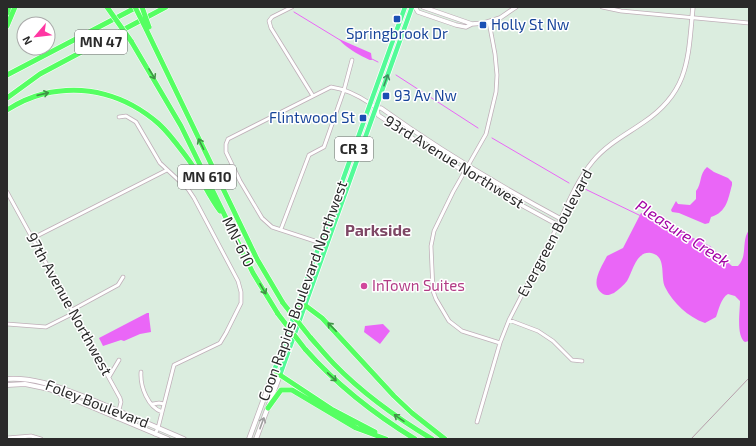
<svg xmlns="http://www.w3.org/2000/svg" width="756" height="446" viewBox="0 0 756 446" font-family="'Exo 2',sans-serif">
  <rect width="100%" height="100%" fill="#dbeddf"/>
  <path fill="#ea66f7" d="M339,39L371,53L372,60H370C361,56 344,47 339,39Z
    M707,167L714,172L728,178L732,182V185C728,199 727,212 711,217L709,223L705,224L679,213L672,212L671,210L676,201L678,204L690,205L696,199V191C702,184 699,174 707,167Z
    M641,213L710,246L732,266H738C748,256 741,241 749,230V341L745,342C736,336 740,312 740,301L735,296L728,294C721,298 719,309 716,317L705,323C688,317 673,303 665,287C660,276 667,256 651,253C636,251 633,271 627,281C624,285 618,290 614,293C609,295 607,296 603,294C589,285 601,268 607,256L623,248Z
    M147,313H149V316L151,332L140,334L124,341L121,340L103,346L99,338Z
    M383,324L390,331L380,344L364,332L365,326Z"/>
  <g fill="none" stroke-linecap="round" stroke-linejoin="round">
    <path stroke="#ea66f7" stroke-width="1" d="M294,12L340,40
      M372,59L378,62
      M396,75L478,128
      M492,138L569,183
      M585,189L641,216"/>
    <g stroke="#bfafb8" stroke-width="4.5">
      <path id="minor" d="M292,7L272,17L269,21L271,28L313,96
        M602,7L621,11L749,23
        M489,22L495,54L497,75L496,92L486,134L453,192L434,231L431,246L433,291L436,299L449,321L462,331L500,343
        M119,117L126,116L136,122L160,163L188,189L194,198L238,281L241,292V303L226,333L220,343L174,365L158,428L155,434
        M7,192L120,398L121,402L117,418
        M281,229L309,155L324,147L344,90L352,60
        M33,238L167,170
        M327,245L272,227L262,218L240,181L226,152V144L228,139L331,87C346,89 359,96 371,104
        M72,310L118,285L123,277
        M509,320L538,331L553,341L572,360L582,361
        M7,324L46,327L74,313
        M141,372C140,387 148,407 162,412
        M109,377L119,360
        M153,404L159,403L164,404
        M477,422L500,343L509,320L558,225
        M7,438L31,436L41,439"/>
    </g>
    <g stroke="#bfafb8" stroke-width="5">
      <path id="tertiary" d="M415,7L418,12L456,25L466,27L472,24L484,23L500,18L516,7
        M423,7L472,24
        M371,104L377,108H381C438,149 498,185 561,219
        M377,108L378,115L424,146L465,172L503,195L558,225C568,203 578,179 593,161C607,144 627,134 644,122C690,91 688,57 693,7"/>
    </g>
    <g stroke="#bfafb8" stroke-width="5.5">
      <path id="secondary" d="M7,379C37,377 63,389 90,399C122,412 153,426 184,439
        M7,385L25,384L49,389L168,439
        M249,439L274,371
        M256,439L280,375"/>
    </g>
    <g stroke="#fff" stroke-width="6">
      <path id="primary" d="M274,371L405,7
        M280,375L412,7"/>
    </g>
    <g stroke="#fff" stroke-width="6">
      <path id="motorway" d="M7,13L9,7
        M7,26L15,7
        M146,29L257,259L283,303
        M131,41L181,126L253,273L278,314
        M7,75L137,7
        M7,98L40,74L166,7
        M7,110C18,103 31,97 43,94C86,84 126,95 159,124C170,134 179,147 188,159C200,175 208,195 220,211
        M297,308L306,306L322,318L394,396L412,413L445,439
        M310,337C318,346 326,356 334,364C363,394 397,418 432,439
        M305,349C337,385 374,414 415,439
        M274,371L333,410L375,432
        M268,408L281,390H292L356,428L386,439"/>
    </g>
    <use href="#minor" stroke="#fff" stroke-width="3"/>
    <use href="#tertiary" stroke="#fff" stroke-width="3.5"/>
    <use href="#secondary" stroke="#fff" stroke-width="4"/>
    <use href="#primary" stroke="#53fb98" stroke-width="4.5"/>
    <use href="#motorway" stroke="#55ff62" stroke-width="5"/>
    <path stroke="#b69eaa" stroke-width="1" d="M691,439L749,378"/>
    <g stroke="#fff" stroke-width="6" stroke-linecap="butt">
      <path id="motorway-bridge" d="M107,7L131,41
        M135,7L146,29
        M142,7L149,27
        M283,303L310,337
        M278,314L305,349"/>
    </g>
    <use href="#motorway-bridge" stroke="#55ff62" stroke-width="5"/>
  </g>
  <defs><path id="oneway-shaft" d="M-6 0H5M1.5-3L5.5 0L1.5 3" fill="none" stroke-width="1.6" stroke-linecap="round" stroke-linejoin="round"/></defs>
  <g stroke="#409446">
    <use href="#oneway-shaft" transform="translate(152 74) rotate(59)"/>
    <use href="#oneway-shaft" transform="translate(43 94) rotate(-13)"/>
    <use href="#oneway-shaft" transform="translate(201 144) rotate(-116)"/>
    <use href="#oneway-shaft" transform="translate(263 289) rotate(60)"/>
    <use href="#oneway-shaft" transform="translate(332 327) rotate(-134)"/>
    <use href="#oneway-shaft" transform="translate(332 377) rotate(43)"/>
    <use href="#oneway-shaft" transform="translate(399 418) rotate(-145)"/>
  </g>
  <use stroke="#3e9261" href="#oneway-shaft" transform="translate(386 80) rotate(-70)"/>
  <use stroke="#9f9f9f" href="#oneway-shaft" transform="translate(262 423) rotate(-70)"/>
  <g fill="#1a4fb4" stroke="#fff" stroke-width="1.5">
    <rect x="393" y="15" width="8" height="8" rx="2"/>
    <rect x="479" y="21" width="8" height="8" rx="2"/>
    <rect x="382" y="92" width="8" height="8" rx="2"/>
    <rect x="359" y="114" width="8" height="8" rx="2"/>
  </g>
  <circle fill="#d1479c" stroke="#fff" stroke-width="1.5" cx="364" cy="286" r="4"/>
  <g text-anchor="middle" stroke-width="3" stroke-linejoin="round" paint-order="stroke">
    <g fill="#fff" stroke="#6a6a6a" stroke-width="1">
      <rect x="75" y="30" width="52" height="24" rx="3"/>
      <rect x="335" y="137" width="38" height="24" rx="3"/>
      <rect x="178" y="165" width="58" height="24" rx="3"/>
    </g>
    <g font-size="14" font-weight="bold" fill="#2a2a2a">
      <text x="101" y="47">MN 47</text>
      <text x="354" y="154">CR 3</text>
      <text x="207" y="182">MN 610</text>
    </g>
    <g font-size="15" fill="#164399" stroke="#fff" text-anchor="start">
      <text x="491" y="30">Holly St Nw</text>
      <text x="397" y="39" text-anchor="middle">Springbrook Dr</text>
      <text x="394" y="101">93 Av Nw</text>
      <text x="355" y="123" text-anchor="end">Flintwood St</text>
    </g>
    <g font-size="15" fill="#2a2a2a" stroke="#fff">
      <text transform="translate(454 162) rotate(32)" y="5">93rd Avenue Northwest</text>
      <text transform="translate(555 233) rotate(-62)" y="5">Evergreen Boulevard</text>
      <text transform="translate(238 242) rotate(64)" y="5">MN-610</text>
      <text transform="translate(303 291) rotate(-70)" y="5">Coon Rapids Boulevard Northwest</text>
      <text transform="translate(69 304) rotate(61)" y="5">97th Avenue Northwest</text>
      <text transform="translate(97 404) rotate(21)" y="5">Foley Boulevard</text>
    </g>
    <g font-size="15" fill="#b23c85" stroke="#fff" text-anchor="start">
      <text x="372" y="291">InTown Suites</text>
    </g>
    <g font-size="16" font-weight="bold" fill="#7e4765" stroke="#fff">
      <text x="378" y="236">Parkside</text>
    </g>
    <g font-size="16" font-style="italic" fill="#a304a5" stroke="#fff">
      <text transform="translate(683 233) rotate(33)" y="6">Pleasure Creek</text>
    </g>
  </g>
  <rect width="756" height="446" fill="none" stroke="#2a2a2a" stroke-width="16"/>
  <g transform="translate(36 36) rotate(242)"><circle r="19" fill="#ffffff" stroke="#aaaaaa"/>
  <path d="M0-3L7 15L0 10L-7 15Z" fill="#ff37a3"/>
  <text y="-6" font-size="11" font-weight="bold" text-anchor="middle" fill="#2a2a2a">N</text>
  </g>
</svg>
